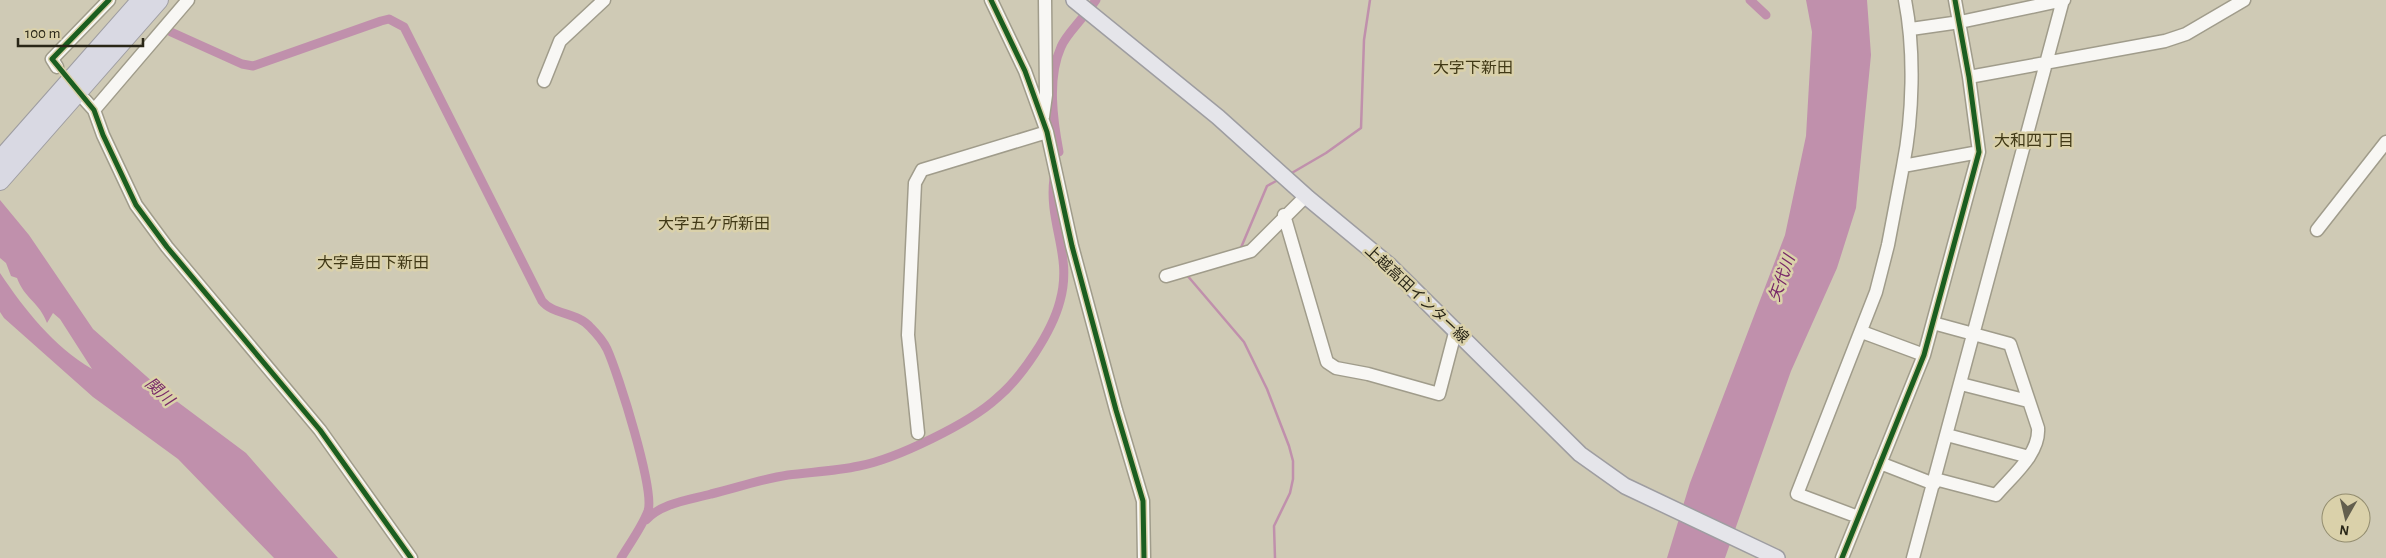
<svg xmlns="http://www.w3.org/2000/svg" width="2386" height="558" viewBox="0 0 2386 558" font-family="'Alegreya Sans','Noto Sans JP',sans-serif">
  <rect width="100%" height="100%" fill="#cfcab5"/>
  <path fill="#c090ac" d="M1806,0H1867L1871,55L1856,208L1837,268L1791,371L1725,558H1667L1690,483L1785,235L1806,136L1812,32Z
    M0,200L29,235L93,329L163,391L246,453L338,558H274L178,459L93,397L4,318L0,312V273C25,310 53,346 92,369L60,319L53,313L47,323C40,303 24,298 17,278L11,276L6,263L0,258Z"/>
  <g fill="none" stroke-linecap="round" stroke-linejoin="round">
    <path stroke="#c090ac" stroke-width="2.5" d="M1290,174L1326,153L1361,128L1364,40L1370,0
      M1240,250L1267,186L1278,180
      M1186,274L1244,342L1267,389L1289,446L1293,461V479L1290,493L1274,526L1275,558"/>
    <path stroke="#c090ac" stroke-width="9" d="M1750,0L1766,15
      M1091,7L1096,0
      M171,32L242,64L253,66L381,21L389,19L404,27L542,301C553,315 578,312 591,328C597,334 603,341 607,349C618,373 655,490 648,511C642,527 630,543 621,558
      M1059,152C1053,120 1047,78 1061,47C1065,37 1075,27 1082,18
      M646,520C661,503 690,500 711,494C736,488 762,479 788,475C812,472 836,471 859,466C896,459 970,423 997,398C1022,377 1052,332 1060,301C1073,255 1048,224 1054,178"/>
    <g stroke="#a09c8b" stroke-width="15">
      <path id="minor" d="M991,0L1025,71L1047,132L1072,246L1116,410L1143,501L1144,558
        M1911,29L1960,22L2064,0
        M57,67L52,59L109,0
        M1969,77L2165,41L2186,34L2244,0
        M544,81L560,41L604,0
        M85,100L94,110L103,135L136,205L167,247L320,430L411,558
        M94,110L188,0
        M1043,117L1046,95L1045,0
        M1903,166C1913,116 1915,51 1905,0
        M1284,215L1327,362L1336,368L1368,374L1439,394L1456,329
        M2317,230L2386,142
        M1166,276L1251,251L1306,196
        M1933,323L2010,344L2038,428C2040,454 2012,476 1996,495L1935,479
        M1862,332L1924,355
        M1961,384L2028,401
        M918,433L908,335L915,183L922,170L1047,132
        M1947,435L2029,457
        M1880,463L1934,484
        M1858,517L1797,494L1876,292L1888,245L1903,166L1979,152
        M1842,558L1924,355L1979,152L1969,77L1955,0
        M1913,558L2063,0"/>
    </g>
    <g stroke="#9e9da1" stroke-width="18">
      <path id="major" d="M1074,0L1218,117L1308,198L1389,265L1580,454L1625,486L1777,558"/>
    </g>
    <g stroke="#9e9da1" stroke-width="20">
      <path id="highway" d="M0,160L141,0
        M0,181L159,0"/>
    </g>
    <use href="#minor" stroke="#f8f7f4" stroke-width="12"/>
    <use href="#major" stroke="#e5e5ea" stroke-width="15"/>
    <use href="#highway" stroke="#d9d9e3" stroke-width="18"/>
    <g stroke="#dad1aa" stroke-width="8">
      <path id="cycleway" d="M109,0L52,59L94,110L103,135L136,205L167,247L320,430L411,558
        M991,0L1025,71L1047,132L1072,246L1116,410L1143,501L1144,558
        M1842,558L1924,355L1979,152L1969,77L1955,0"/>
    </g>
    <use href="#cycleway" stroke="#1b5e20" stroke-width="5"/>
  </g>
  <g text-anchor="middle" stroke-width="5" stroke-linejoin="round" paint-order="stroke">
    <g font-size="15" fill="#292617" stroke="#dad1aa">
      <text transform="translate(1417 294) rotate(43)" y="5">上越高田インター線</text>
    </g>
    <g font-size="16" fill="#413916" stroke="#dad1aa">
      <text x="1473" y="73">大字下新田</text>
      <text x="2034" y="146">大和四丁目</text>
      <text x="714" y="229">大字五ケ所新田</text>
      <text x="373" y="268">大字島田下新田</text>
    </g>
    <g font-size="16" font-style="italic" fill="#782868" stroke="#dad1aa">
      <text transform="translate(1781 278) rotate(-70)" y="6">矢代川</text>
      <text transform="translate(160 391) rotate(43)" y="6">関川</text>
    </g>
  </g>
  <g transform="translate(2346 518) rotate(188)"><circle r="24" fill="#dad1aa" stroke="#938d6f"/>
  <path d="M0-4L9 19L0 12L-9 19Z" fill="#635f4e"/>
  <text y="-8" font-size="14" font-weight="bold" text-anchor="middle" fill="#292617">N</text>
  </g>
  <path d="M18 38v8h125v-8" fill="none" stroke="#292617" stroke-width="2.5"/>
  <text x="25" y="38" font-size="15" fill="#292617" stroke="#dad1aa" stroke-width="4" paint-order="stroke">100 m</text>
</svg>
